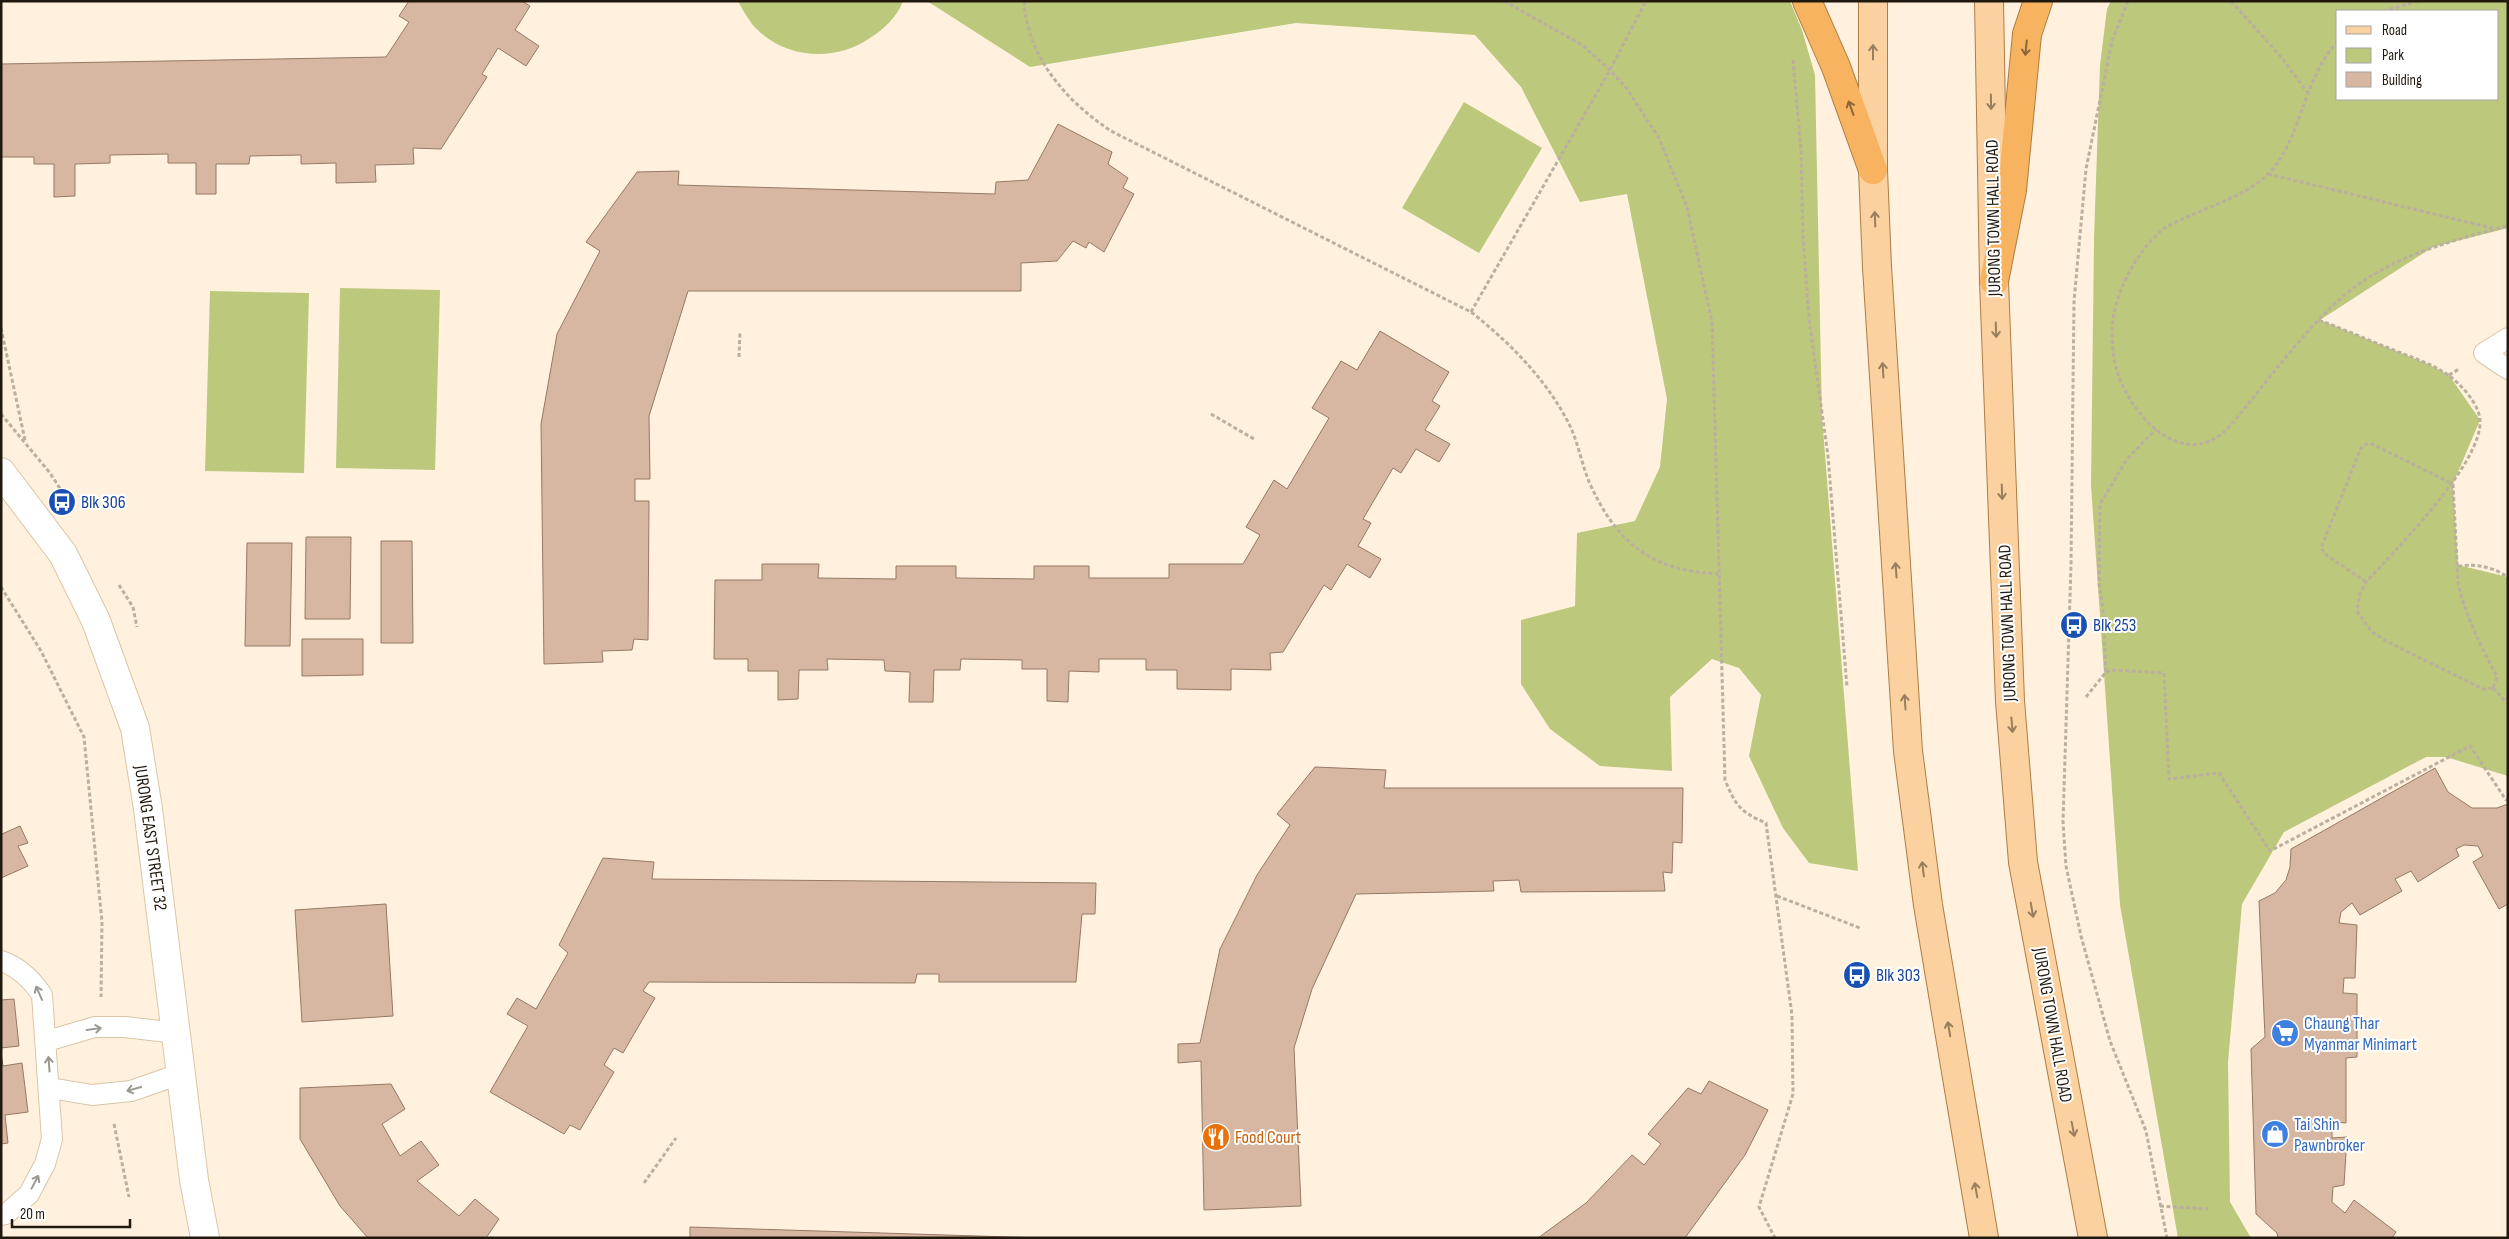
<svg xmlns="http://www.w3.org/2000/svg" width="2509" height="1239" viewBox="0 0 2509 1239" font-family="'Sofia Sans Condensed',sans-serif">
  <rect width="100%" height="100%" fill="#fff1de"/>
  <path fill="#bcc87c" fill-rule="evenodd" d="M738,1H903C898,16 883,30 870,38C834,63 782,59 752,24C747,17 742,9 738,1Z
    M927,1H1790L1802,30L1815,75L1822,417L1858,871L1809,863L1783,828L1749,756L1761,695L1739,668L1712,659L1670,697L1672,771L1600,766L1550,729L1521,684V620L1575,606L1577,533L1635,521L1660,467L1667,399L1627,194L1580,202L1521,87L1475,35L1296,23L1030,67Z
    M2111,1H2508V228L2433,247L2320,320L2428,364L2449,375L2480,420L2453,484L2458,565L2508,577V776L2446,757H2426L2284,832L2242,904L2228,1062L2230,1202L2251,1238H2178L2120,905L2091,485L2094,238L2100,65L2107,9ZM2498,11V99H2338V11Z
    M1464,102L1542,148L1479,253L1402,208Z
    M340,288L440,290L435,470L336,468Z
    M210,291L309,293L304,473L205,471Z"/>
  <path fill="#d7b7a1" stroke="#967964" d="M409,1H522L530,6L515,30L539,46L526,66L498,48L482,74L487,77L441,149L413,148L414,164L375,165L376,182L336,183V163L301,164V155L250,156L249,164H216V194H196V163H168V154L110,155V163L75,164V196L54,197V164H34V157H1V64L386,57L409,22L399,16Z
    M1058,124L1112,152L1108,164L1128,178L1123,188L1134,194L1104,252L1089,242L1086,248L1073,241L1057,261L1021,263V291H688L649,416L650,479H635V501H649L648,640L634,639L632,650L602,651L603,662L544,664L541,424L557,334L600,251L586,242L637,172L679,171L678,185L995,194L996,182L1028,180Z
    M1380,331L1449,372L1432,401L1440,406L1425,430L1450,444L1439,462L1416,449L1401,473L1393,468L1363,519L1371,523L1358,546L1381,559L1370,578L1347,564L1331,590L1324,585L1283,652L1270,653L1271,670L1231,669V690L1177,689V670H1146V659H1099V672L1069,671L1068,702L1047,701V669H1022V660L961,659L960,670H934L933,702H909L910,672L885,671L884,660L827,659L828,670H799L798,699L778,700V671H748V659H714L715,580H762V564H819L818,578L896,579V566H956V578L1034,579V566H1089V578H1169V564H1243L1260,535L1246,527L1274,480L1287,489L1329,418L1312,408L1341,361L1357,370Z
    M306,537H351L350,619H305Z
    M381,541H412L413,643H381Z
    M247,543H292L290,646H245Z
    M302,639H363V675L302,676Z
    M1315,767L1386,770L1384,788H1683L1682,843L1673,842L1672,873L1663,872L1665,891L1521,892L1519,880L1493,881L1494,891L1356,894L1312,989L1294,1048L1301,1206L1204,1210L1201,1061L1178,1063V1044L1200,1043L1220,949L1257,875L1290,825L1277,814Z
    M2435,768L2448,792L2472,808H2497L2508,804V904L2499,909L2473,862L2483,856L2478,846L2464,845L2456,849L2459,856L2418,882L2411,871L2395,879L2402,891L2360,915L2352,903L2341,912L2339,923L2357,925L2355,978H2344L2343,993L2357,994V1057L2346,1058V1123L2332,1122V1138L2347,1137L2344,1185L2333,1187L2332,1202L2345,1213L2354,1200L2396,1232L2392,1238H2278L2277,1233L2256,1214L2251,1049L2265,1037L2259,901L2275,893L2286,880L2290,867L2291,849Z
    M20,826L28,843L18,846L28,866L1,878V831L2,834Z
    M603,858L654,862L652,879L1096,883L1095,914H1082L1076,982H939V974H917L915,983L649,982L643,991L655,998L623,1053L614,1048L604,1065L614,1072L580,1130L570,1125L564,1134L490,1092L528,1026L507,1014L517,998L536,1009L568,953L559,945Z
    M386,904L393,1016L302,1022L295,910Z
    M14,999L19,1046L1,1048V1000Z
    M1,1053L3,1066L22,1063L28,1112L5,1115L8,1143L1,1144Z
    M1709,1081L1768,1110L1745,1155L1685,1238H1538L1586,1203L1632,1155L1644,1165L1661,1144L1648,1134L1688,1088L1701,1094Z
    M391,1084L405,1109L382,1124L400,1156L421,1141L439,1165L417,1181L459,1216L475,1199L499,1219L486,1238H368L340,1206L300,1139V1088Z
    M690,1227L1042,1238H690Z"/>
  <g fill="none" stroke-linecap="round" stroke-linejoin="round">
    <g stroke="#dbc5a7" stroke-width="22">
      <path id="service" d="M2508,338L2484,353L2508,369
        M1,961C19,967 32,980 42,995L52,1139L45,1164L29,1194L6,1214L1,1215
        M47,1041L95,1027H125L176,1033
        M50,1088L92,1095L131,1091L180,1074"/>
    </g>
    <g stroke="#dbc5a7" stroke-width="30">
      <path id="minor" d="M1,472L63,554L96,621L135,728L148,809L194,1180L205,1238"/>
    </g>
    <g stroke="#ad7d43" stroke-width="30">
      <path id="primary" d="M1873,1V170L1877,267L1908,751L1928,905L1984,1238
        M1989,1L1994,281L2010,701L2023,862L2093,1238"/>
    </g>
    <g stroke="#ad7d43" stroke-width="30">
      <path id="motorway" d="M1807,1L1836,67L1873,170
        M1994,281L2012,190L2027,34L2038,1"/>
    </g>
    <path stroke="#bbaf9f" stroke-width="3" stroke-dasharray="4 2.5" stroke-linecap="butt" d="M1024,1C1027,57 1066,101 1111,131L1471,312C1509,342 1544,377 1567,420C1578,440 1581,463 1590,484C1618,545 1653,571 1719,574
      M1504,1L1582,45L1610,70L1627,89L1659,138L1687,207L1712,322L1725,780C1736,806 1740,812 1766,823L1792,1015L1793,1094L1759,1207L1775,1238
      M2128,1L2112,41L2086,169L2074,301L2071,565L2063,822L2066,866L2081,936L2110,1041L2146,1131L2167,1238
      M2231,1L2282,58L2307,92
      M2383,11L2419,1
      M2338,41C2302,79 2301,143 2267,175C2241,200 2195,210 2163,229C2135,253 2111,298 2112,336C2112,351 2115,370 2122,384C2140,425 2188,470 2229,427C2267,383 2302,331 2347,293C2392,256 2453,240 2508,226
      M1793,60L1801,150L1803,236L1809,319L1828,456L1847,687
      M2268,174L2496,229
      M1471,312L1610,70L1646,1
      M2319,320C2345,330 2371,341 2396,351C2414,358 2432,364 2448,375C2461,384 2479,404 2480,420C2483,463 2395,550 2366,582L2360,594L2357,611L2372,632L2386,641L2483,689L2493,688
      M1,328L25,440
      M739,357L740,332
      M2449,375L2459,369
      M1,414L50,473L61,490
      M1211,414L1254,439
      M2453,484L2458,582C2465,616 2481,646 2497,677L2493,688
      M2458,566C2478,564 2490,566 2508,577
      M2366,582L2325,554L2321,548L2361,448L2366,444H2372L2453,484
      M119,585L133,607L137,627
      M1,587L41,651L84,737L102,922L101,997
      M2106,672L2114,670L2164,673L2169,779L2219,773L2270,851L2470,746L2506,800L2508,799
      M2493,688L2508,704
      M2086,697L2106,672L2103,611L2099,584L2100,504L2127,459L2156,429
      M1777,896L1860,928
      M114,1124L129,1197
      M644,1183L676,1138
      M2160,1206L2208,1209"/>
    <use href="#service" stroke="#fff" stroke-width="20"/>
    <use href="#minor" stroke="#fff" stroke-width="28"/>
    <use href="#primary" stroke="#fbd1a0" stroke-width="28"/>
    <use href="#motorway" stroke="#f8b360" stroke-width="28"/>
  </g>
  <defs><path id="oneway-shaft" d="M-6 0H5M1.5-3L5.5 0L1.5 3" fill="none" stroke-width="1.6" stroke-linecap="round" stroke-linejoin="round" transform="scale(1.25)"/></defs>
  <g stroke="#8c6637">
    <use href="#oneway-shaft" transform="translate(2026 48) rotate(96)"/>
    <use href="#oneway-shaft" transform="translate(1851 108) rotate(-110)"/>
  </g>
  <g stroke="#997e5e">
    <use href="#oneway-shaft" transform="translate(1873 52) rotate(-90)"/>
    <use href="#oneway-shaft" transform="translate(1991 102) rotate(89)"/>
    <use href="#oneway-shaft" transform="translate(1875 219) rotate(-92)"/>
    <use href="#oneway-shaft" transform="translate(1996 330) rotate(88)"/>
    <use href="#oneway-shaft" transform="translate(1883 370) rotate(-93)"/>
    <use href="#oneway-shaft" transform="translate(2002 492) rotate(88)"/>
    <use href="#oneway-shaft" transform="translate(1896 570) rotate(-94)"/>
    <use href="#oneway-shaft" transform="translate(1905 702) rotate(-94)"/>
    <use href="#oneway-shaft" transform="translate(2012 725) rotate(85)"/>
    <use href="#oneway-shaft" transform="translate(1923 869) rotate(-97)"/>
    <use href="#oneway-shaft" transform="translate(2032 910) rotate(80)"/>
    <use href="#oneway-shaft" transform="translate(1949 1029) rotate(-100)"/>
    <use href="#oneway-shaft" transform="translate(2073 1129) rotate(79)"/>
    <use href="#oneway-shaft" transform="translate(1976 1190) rotate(-100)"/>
  </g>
  <g stroke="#9b9893">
    <use href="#oneway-shaft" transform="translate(39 993) rotate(-114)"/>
    <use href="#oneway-shaft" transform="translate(94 1029) rotate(-8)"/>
    <use href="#oneway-shaft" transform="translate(49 1064) rotate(-94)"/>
    <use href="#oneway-shaft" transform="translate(134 1089) rotate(165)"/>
    <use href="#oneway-shaft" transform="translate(35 1182) rotate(-62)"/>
  </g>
  <defs>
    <g id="bus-disc" transform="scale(1.4375)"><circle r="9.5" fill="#1a4fb4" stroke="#fff"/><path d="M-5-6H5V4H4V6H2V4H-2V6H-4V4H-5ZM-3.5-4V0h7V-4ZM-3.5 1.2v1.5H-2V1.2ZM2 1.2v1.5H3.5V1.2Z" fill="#fff"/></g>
    <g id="supermarket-disc" transform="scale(1.4375)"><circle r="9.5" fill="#3f7fe0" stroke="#fff"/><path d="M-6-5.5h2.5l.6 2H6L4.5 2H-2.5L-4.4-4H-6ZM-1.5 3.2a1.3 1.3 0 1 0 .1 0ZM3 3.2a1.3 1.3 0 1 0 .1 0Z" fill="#fff"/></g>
    <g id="shop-disc" transform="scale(1.4375)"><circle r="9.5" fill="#3f7fe0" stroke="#fff"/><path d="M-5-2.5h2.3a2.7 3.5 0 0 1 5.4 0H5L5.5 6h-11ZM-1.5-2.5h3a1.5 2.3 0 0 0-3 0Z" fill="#fff"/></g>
    <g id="restaurant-disc" transform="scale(1.4375)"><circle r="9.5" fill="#e8710a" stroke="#fff"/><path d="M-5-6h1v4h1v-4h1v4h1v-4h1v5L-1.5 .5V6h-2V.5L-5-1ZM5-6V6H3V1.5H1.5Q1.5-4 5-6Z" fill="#fff"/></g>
  </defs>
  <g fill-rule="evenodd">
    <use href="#bus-disc" x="62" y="502"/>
    <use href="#bus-disc" x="2074" y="625"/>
    <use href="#bus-disc" x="1857" y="975"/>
    <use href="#supermarket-disc" x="2285" y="1033"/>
    <use href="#shop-disc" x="2275" y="1134"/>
    <use href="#restaurant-disc" x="1216" y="1137"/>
  </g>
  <g text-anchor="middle" stroke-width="4" stroke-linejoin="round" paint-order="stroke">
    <g font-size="18" fill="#21190e" stroke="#fff">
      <text transform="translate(1993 218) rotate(-91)" y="6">JURONG TOWN HALL ROAD</text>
      <text transform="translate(2007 623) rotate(-92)" y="6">JURONG TOWN HALL ROAD</text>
      <text transform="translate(151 838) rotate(82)" y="6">JURONG EAST STREET 32</text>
      <text transform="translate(2053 1025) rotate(80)" y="6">JURONG TOWN HALL ROAD</text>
    </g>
    <g font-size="18" fill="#164399" stroke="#fff" text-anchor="start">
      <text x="81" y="508">Blk 306</text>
      <text x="2093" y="631">Blk 253</text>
      <text x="1876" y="981">Blk 303</text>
    </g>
    <g font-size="18" fill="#366cbe" stroke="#fff" text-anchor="start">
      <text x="2304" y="1029">Chaung Thar<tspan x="2304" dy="21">Myanmar Minimart</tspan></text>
      <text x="2294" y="1130">Tai Shin<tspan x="2294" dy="21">Pawnbroker</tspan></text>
    </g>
    <g font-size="18" fill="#c56008" stroke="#fff" text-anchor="start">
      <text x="1235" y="1143">Food Court</text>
    </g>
  </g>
  <rect width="2509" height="1239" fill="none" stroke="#21190e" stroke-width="5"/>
  <rect x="2336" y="10" width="162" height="90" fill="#ffffff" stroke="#a6a39f"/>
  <rect x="2346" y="26" width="25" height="8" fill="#fbd1a0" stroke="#a6a39f"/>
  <text x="2382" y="35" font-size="15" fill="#21190e">Road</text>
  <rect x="2346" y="48" width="25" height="15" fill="#bcc87c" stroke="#a6a39f"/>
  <text x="2382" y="60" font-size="15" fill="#21190e">Park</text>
  <rect x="2346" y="72" width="25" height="15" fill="#d7b7a1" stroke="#a6a39f"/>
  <text x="2382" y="85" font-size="15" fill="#21190e">Building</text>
  <path d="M12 1219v8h118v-8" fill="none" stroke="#21190e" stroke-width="2.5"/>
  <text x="20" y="1219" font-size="15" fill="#21190e" stroke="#ffffff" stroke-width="4" paint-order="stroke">20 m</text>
</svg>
